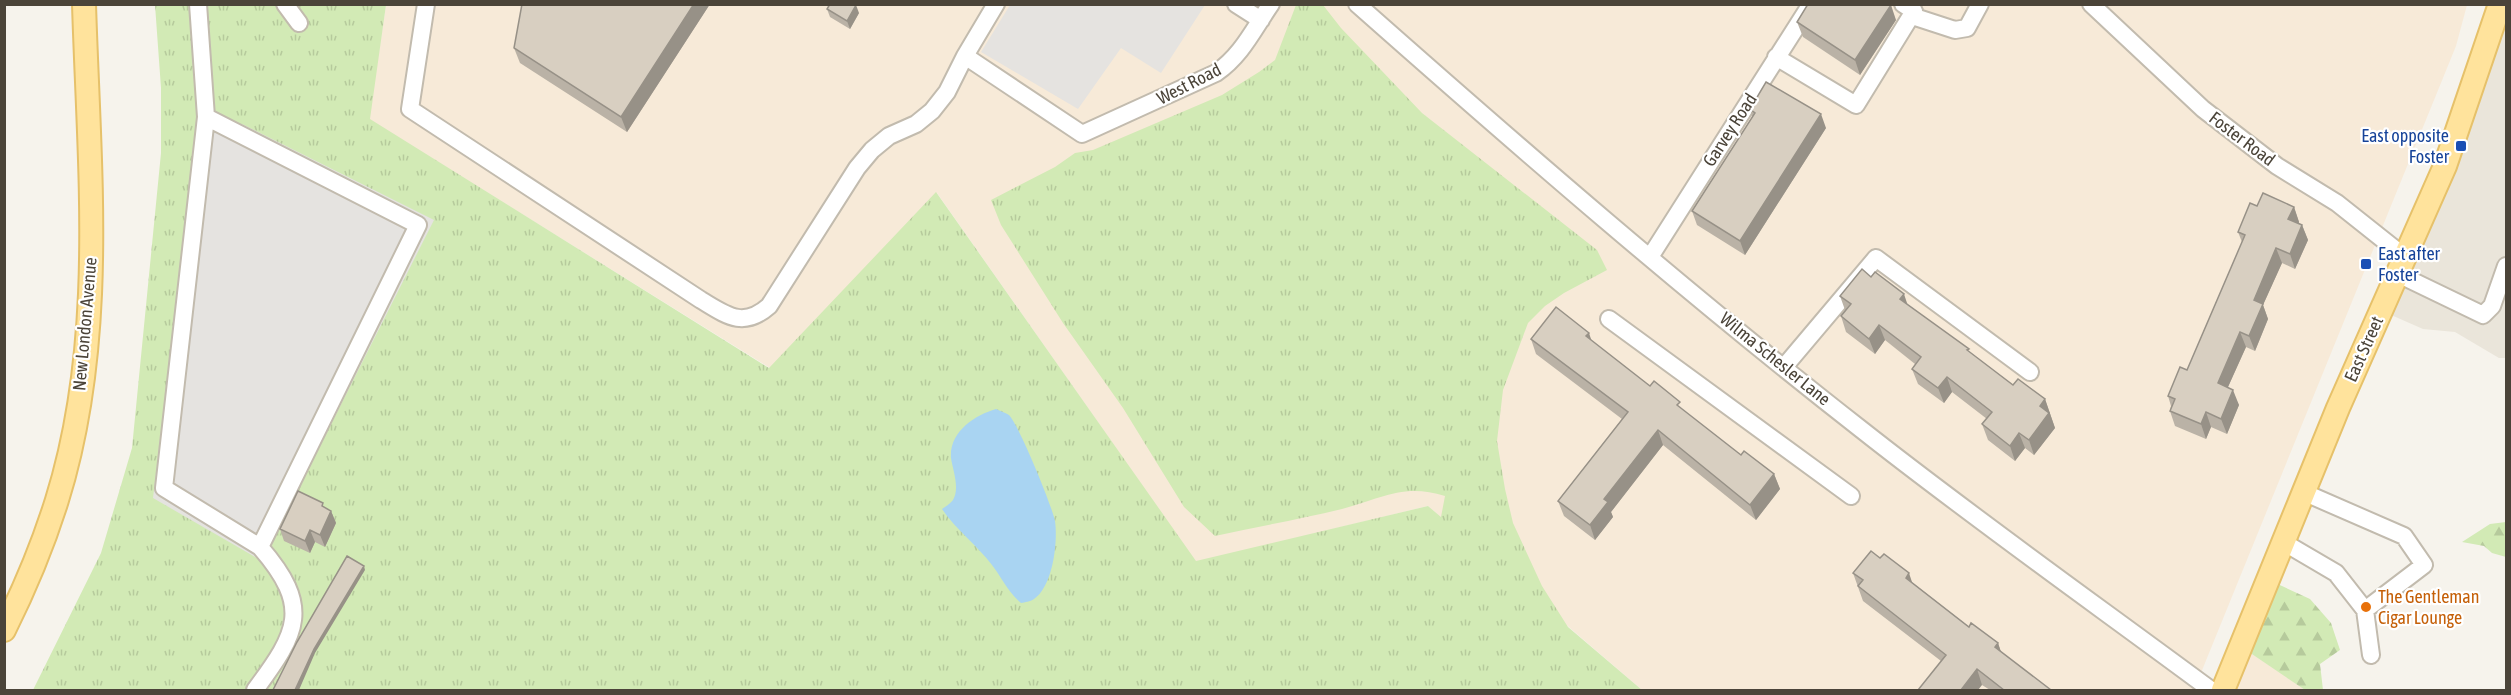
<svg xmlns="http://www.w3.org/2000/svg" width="2511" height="695" viewBox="0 0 2511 695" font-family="'Asap Condensed',sans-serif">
  <defs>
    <pattern id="grass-tufts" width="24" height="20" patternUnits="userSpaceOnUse" patternTransform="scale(1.5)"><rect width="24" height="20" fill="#d2eab5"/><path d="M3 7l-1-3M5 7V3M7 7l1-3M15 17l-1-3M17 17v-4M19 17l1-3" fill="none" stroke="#b6ca9c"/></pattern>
    <pattern id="forest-firs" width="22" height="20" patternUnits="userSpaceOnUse" patternTransform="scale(1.5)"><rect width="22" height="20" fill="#d2eab5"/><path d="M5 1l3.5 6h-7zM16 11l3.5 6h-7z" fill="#b6ca9c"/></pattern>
  </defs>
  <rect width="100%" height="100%" fill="#f6f3ec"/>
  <path fill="#eae5da" d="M2506,5V358H2499L2455,332L2423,329L2382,311Z"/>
  <path fill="#f7ead8" d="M386,5H2467L2456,46L2194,690H1642L1428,506L1196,562L937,193L770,368L369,119Z
    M2240,646L2282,674L2305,690H2221Z"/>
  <path fill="url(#grass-tufts)" d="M155,5H386L370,119L769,368L936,192L1196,561L1428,506L1441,517L1445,496C1403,483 1381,499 1342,509C1300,519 1257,527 1215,536L1184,507L1123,408L1063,323L1001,225L991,200L1055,167L1075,153L1093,150L1222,95L1259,72L1275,60L1296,5H1323L1341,28L1422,113L1597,250L1607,270L1564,293L1545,306L1528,323L1503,390L1497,441L1505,489L1513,523L1542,586L1568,627L1642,690H33L101,553L132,448L161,153V88Z"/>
  <path fill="url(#forest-firs)" d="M2506,522V557L2492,553L2484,546L2462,542L2490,524Z
    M2271,581L2310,599L2331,623L2340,650L2320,664L2323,690H2305L2240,646Z"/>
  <path fill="#e5e3e0" d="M1010,5V4L1205,5L1161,73L1121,48L1078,109L981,52Z
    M242,124L434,220L262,561L153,498L196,138Z"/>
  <path fill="#a9d4f2" d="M996,409C1000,411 1006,413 1009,415C1019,425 1052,506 1055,521C1058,542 1053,586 1034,599C1030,602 1025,602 1021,603C1008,592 1002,578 992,565C977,545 957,531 942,509C945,507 950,504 953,500C960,488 953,471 951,458C949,432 975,415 996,409Z"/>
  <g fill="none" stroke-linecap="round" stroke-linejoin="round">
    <g stroke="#c2bbae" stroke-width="20">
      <path id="minor" d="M198,4L206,117L164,488L260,547
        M285,4L299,23
        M426,4L410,109L701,300C726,315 743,329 769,306L857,168L872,150L889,136L916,124L932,111L947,92L965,56L996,4
        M1236,4L1261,20
        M1357,4C1522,150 1689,295 1862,430C1976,520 2095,604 2211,690
        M2091,4L2203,109L2277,166L2337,203L2405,257
        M1912,16L1955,30L1967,28L1980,4
        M965,56L1082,134L1216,73C1242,55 1253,30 1271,4
        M1776,57L1856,105L1914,11L1903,4
        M206,117L418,225L260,547C312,607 298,632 255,690
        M1650,257L1811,4
        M2398,274L2483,315L2492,306L2506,266
        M1609,319L1851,496
        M1784,367L1876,258L2030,372
        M2283,542L2336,573L2365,610L2424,565L2404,536L2303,492
        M2365,610L2371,655"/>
    </g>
    <g stroke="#e6c16a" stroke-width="26">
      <path id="major" d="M4,630C25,588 43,545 57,500C107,340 89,169 84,4
        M2223,690L2338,408L2445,166L2500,4"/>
    </g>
    <use href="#minor" stroke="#fff" stroke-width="16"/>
    <use href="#major" stroke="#ffe39c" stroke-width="22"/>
  </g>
  <path fill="#bab2a6" d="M710,4L627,132L520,63L514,48Z
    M827,9L859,13L850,29L830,17Z
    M1896,20L1860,75L1803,37L1797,22Z
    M1750,109L1826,128L1745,255L1697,225L1692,211L1752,117Z
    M2294,207L2299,222V223L2302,225L2308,240L2295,269L2282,263L2263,305L2268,319L2255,351L2246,347L2228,387L2239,405L2227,434L2211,427L2206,439L2175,426L2170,411L2171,406L2168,396L2187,370L2242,242L2238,232Z
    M1840,296L1907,304L2013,385L2045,399L2055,428L2034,455L2025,448L2015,461L1988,440L1982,424L1987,419L1952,392L1944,403L1918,384L1912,369L1915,364L1885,340L1875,354L1846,332L1841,316L1845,310Z
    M1531,339L1592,341L1650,386L1683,410L1741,455L1774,474L1780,489L1756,520L1663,445L1611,512L1613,517L1595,540L1564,516L1558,501L1622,419L1536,354Z
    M325,508L331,511L336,523L325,547L315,542L310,553L284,541L280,529Z
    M1853,573L1913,583L1969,627L1998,643L2001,652L2051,690H1990L1982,685L1941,661L1863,601Z"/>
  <path fill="#979187" d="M694,4H710L627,132L621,117Z
    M856,5L859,13L850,29L847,21Z
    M1891,5L1896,20L1860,75L1855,60Z
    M1821,114L1826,128L1745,255L1740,241Z
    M2294,207L2299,222L2294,234L2288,219Z
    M2302,225L2308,240L2295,269L2290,254Z
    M2276,248L2282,263L2263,305L2268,319L2255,351L2249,336L2254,300Z
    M1904,294L1909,309L1900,299Z
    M1879,325L1885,340L1875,354L1869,339Z
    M2240,332L2246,347L2223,398L2218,383Z
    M1589,333L1594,348L1586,336Z
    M1947,377L1952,392L1944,403L1938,388Z
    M2233,390L2239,405L2227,434L2221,419Z
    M2045,399L2055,428L2034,455L2029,440L2040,406Z
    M2206,412L2211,427L2206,439L2201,424Z
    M1658,430L1663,445L1611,512L1613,517L1595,540L1590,525L1604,499Z
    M2019,433L2025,448L2015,461L2010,446Z
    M1774,474L1780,489L1756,520L1750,505Z
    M331,511L336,523L325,547L320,535Z
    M310,530L315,542L310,553L305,541Z
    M364,566L365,570L315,653L299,690H295L314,649Z
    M1909,573L1914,588L1906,578Z
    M1998,643L2003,658L1995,647Z
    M1977,669L1982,685L1978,690H1961Z"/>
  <path fill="#d8cfc1" stroke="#979187" stroke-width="1.5" d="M522,4H694L621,117L514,48Z
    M830,4H855L856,5L847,21L827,9Z
    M1808,4H1890L1891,5L1855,60L1797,22Z
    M1766,82L1821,114L1740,241L1692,211L1755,113L1750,109Z
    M2263,193L2294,207L2288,219L2302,225L2290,254L2276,248L2254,300L2263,304L2249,336L2240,332L2218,383L2233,390L2221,419L2206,412L2201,424L2170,411L2175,399L2168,396L2180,367L2187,370L2245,235L2238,232L2250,203L2257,206Z
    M1862,269L1871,277L1875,272L1904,294L1900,299L1969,349L1967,350L2013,385L2018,379L2045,399L2040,406L2049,413L2029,440L2019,433L2010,446L1982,424L1992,412L1947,377L1938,388L1912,369L1921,357L1879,325L1869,339L1841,316L1851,304L1840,296Z
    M1556,307L1589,333L1586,336L1650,386L1654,381L1680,402L1677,405L1741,455L1744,451L1774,474L1750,505L1658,430L1604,499L1608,502L1590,525L1558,501L1628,412L1531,339Z
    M298,491L323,503L322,506L331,511L320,535L310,530L305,541L280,529Z
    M1871,551L1880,558L1884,554L1909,573L1906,578L1969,627L1971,623L1998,643L1995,647L2051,690H2004L1977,669L1961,690H1918L1946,655L1858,586L1863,580L1853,573Z
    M347,556L364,566L314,649L295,690H273L297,642Z"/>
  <g fill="#1a4fb4" stroke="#fff" stroke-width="2">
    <rect x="2455" y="140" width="12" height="12" rx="3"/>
    <rect x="2360" y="258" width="12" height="12" rx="3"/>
  </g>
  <circle fill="#e8710a" stroke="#fff" stroke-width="2" cx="2366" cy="607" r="6"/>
  <g text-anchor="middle" stroke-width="4.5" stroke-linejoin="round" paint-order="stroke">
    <g font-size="18" fill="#4b4439" stroke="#fff">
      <text transform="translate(1189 84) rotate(-27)" y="6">West Road</text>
      <text transform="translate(1730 130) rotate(-57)" y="6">Garvey Road</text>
      <text transform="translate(2242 139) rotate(37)" y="6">Foster Road</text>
      <text transform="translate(85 324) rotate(-85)" y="6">New London Avenue</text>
      <text transform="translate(2364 349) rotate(-66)" y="6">East Street</text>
      <text transform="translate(1775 359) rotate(39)" y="6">Wilma Schesler Lane</text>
    </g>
    <g font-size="18" fill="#164399" stroke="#fff" text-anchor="end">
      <text x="2449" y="142">East opposite<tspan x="2449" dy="21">Foster</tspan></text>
      <text x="2378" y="260" text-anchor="start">East after<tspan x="2378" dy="21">Foster</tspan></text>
    </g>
    <g font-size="18" fill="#c56008" stroke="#fff" text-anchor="start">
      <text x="2378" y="603">The Gentleman<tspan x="2378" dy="21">Cigar Lounge</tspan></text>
    </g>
  </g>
  <rect width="2511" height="695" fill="none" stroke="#4b4439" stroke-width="12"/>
</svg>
